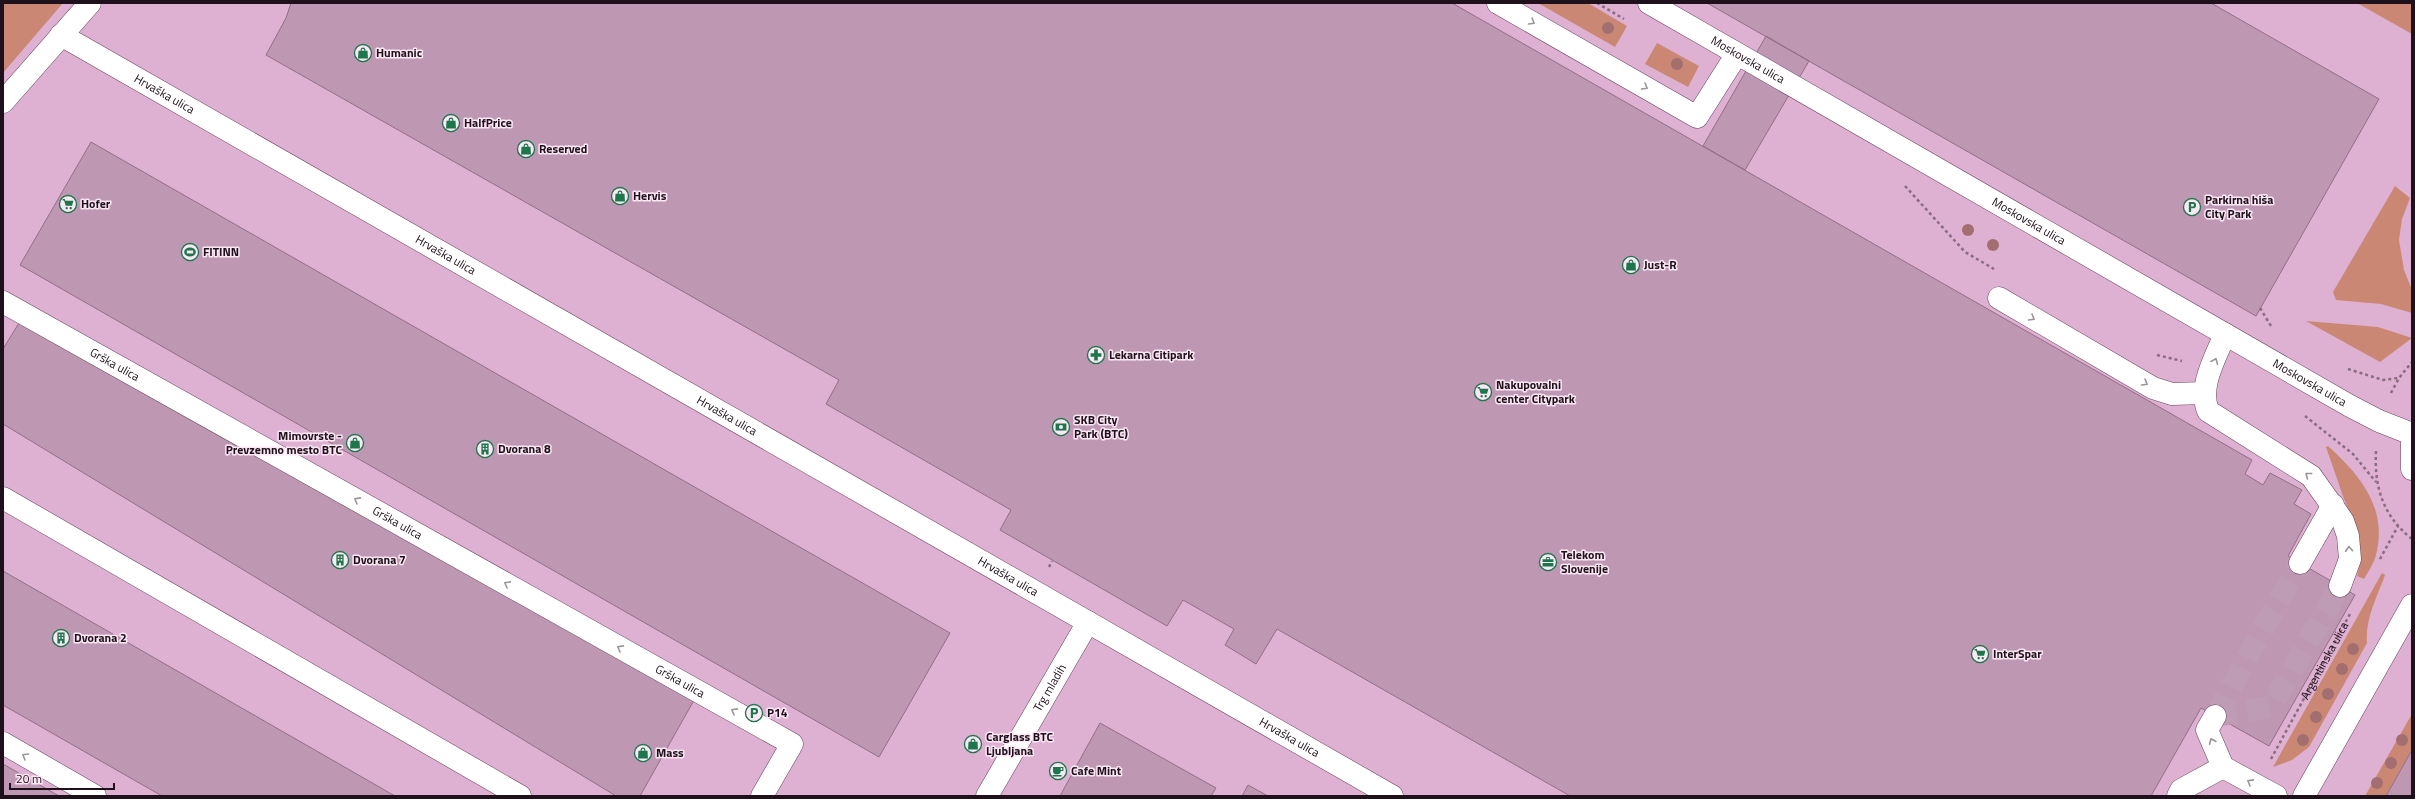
<svg xmlns="http://www.w3.org/2000/svg" width="2415" height="799" viewBox="0 0 2415 799" font-family="'Titillium Web',sans-serif">
  <rect width="100%" height="100%" fill="#e7bfdb"/>
  <path fill="#deb0d1" d="M3,3H2412V796H3Z"/>
  <path fill="#ca8874" d="M3,3H63L3,73Z
    M1538,3H1588L1627,26L1615,47Z
    M2357,3H2412V34Z
    M1657,43L1699,66L1688,87L1645,64Z
    M2395,186L2410,198L2402,219L2399,240L2404,270L2412,290V313L2381,304L2336,300L2333,292Z
    M2306,321L2378,327L2412,338L2380,362Z
    M2328,446C2360,475 2388,508 2376,555C2374,563 2368,572 2364,579L2357,576C2366,547 2354,526 2344,499C2338,482 2332,464 2326,447Z
    M2382,573L2385,575C2377,597 2365,619 2367,643L2309,747L2292,760L2273,767Z
    M2412,714V750L2386,796H2365Z"/>
  <path fill="#be98b3" stroke="#936e88" d="M291,3H1452L2252,460L2245,474L2263,485L2270,473L2302,490L2294,504L2311,514L2288,556L2355,595L2269,746L2201,708L2151,796H1570L1277,629L1256,664L1225,645L1234,629L1183,600L1167,626L1000,530L1011,510L826,404L839,380L266,55L286,18Z
    M1707,3H2211L2379,99L2256,316Z
    M1766,36L1809,61L1745,170L1703,146Z
    M91,142L950,633L879,757L20,265Z
    M22,318L697,695L640,796H616L3,424V349Z
    M3,571L395,796H162L3,705Z
    M1100,723L1216,788L1211,796H1060Z
    M2412,750V796H2386Z
    M3,764L59,796H3Z
    M1248,785L1268,796H1242Z"/>
  <g fill="none" stroke-linecap="round" stroke-linejoin="round">
    <path stroke="#bf9cb5" stroke-width="22" stroke-dasharray="22 11" stroke-linecap="butt" d="M2215,716L2271,707L2340,586
      M2215,716L2300,563"/>
    <g stroke="#66445c" stroke-width="23">
      <g id="minor">
        <path d="M1498,3L1697,117L1737,54"/>
        <path id="s2" d="M1649,3L2350,406L2379,421L2412,434"/>
        <path id="s3" d="M61,35L1392,796"/>
        <path d="M3,102L90,3"/>
        <path d="M1999,298L2153,388L2172,394L2204,393"/>
        <path id="s4" d="M3,302L792,744L762,796"/>
        <path d="M2225,334C2216,357 2198,386 2208,411L2311,476L2343,521L2348,536L2350,559L2340,586"/>
        <path d="M2412,443V469"/>
        <path d="M3,498L520,796"/>
        <path d="M2300,563L2333,505"/>
        <path d="M2215,716L2207,730L2223,767L2276,796"/>
        <path d="M3,743L95,796"/>
        <path id="s5" d="M987,796L1088,622"/>
        <path d="M2178,796L2181,790L2223,767"/>
        <path d="M2304,796L2412,605"/>
      </g>
    </g>
    <g stroke="#886c7f" stroke-width="2.5" stroke-dasharray="3 3" stroke-linecap="butt">
      <path d="M1597,3L1624,19"/>
      <path d="M1905,186L1965,252L1994,269"/>
      <path d="M2260,308L2271,326"/>
      <path d="M2157,355L2182,361"/>
      <path d="M2348,369L2383,380L2399,378"/>
      <path d="M2391,393L2399,378L2412,362"/>
      <path d="M2305,416L2353,454L2376,482"/>
      <path d="M2376,451C2374,487 2383,516 2412,539"/>
      <path d="M2380,559L2398,526"/>
      <path d="M1049,567L1052,561"/>
      <path id="s1" d="M2271,759L2350,614"/>
    </g>
    <use href="#minor" stroke="#fff" stroke-width="22"/>
  </g>
  <g fill="#a36e70">
    <circle cx="1608" cy="28" r="6"/>
    <circle cx="1677" cy="64" r="6"/>
    <circle cx="1968" cy="230" r="6"/>
    <circle cx="1993" cy="245" r="6"/>
    <circle cx="2353" cy="649" r="6"/>
    <circle cx="2342" cy="669" r="6"/>
    <circle cx="2328" cy="694" r="6"/>
    <circle cx="2316" cy="717" r="6"/>
    <circle cx="2303" cy="740" r="6"/>
    <circle cx="2402" cy="740" r="6"/>
    <circle cx="2391" cy="763" r="6"/>
    <circle cx="2377" cy="783" r="6"/>
  </g>
  <defs><path id="oneway-chevron" d="M-2-3.5L2.5 0L-2 3.5" fill="none" stroke-width="1.6" stroke-linecap="round" stroke-linejoin="round"/></defs>
  <g stroke="#9a9498">
    <use href="#oneway-chevron" transform="translate(1532 22) rotate(30)"/>
    <use href="#oneway-chevron" transform="translate(1645 87) rotate(30)"/>
    <use href="#oneway-chevron" transform="translate(2032 318) rotate(30)"/>
    <use href="#oneway-chevron" transform="translate(2215 361) rotate(-68)"/>
    <use href="#oneway-chevron" transform="translate(2145 383) rotate(30)"/>
    <use href="#oneway-chevron" transform="translate(2308 475) rotate(-142)"/>
    <use href="#oneway-chevron" transform="translate(357 500) rotate(-151)"/>
    <use href="#oneway-chevron" transform="translate(2349 549) rotate(-94)"/>
    <use href="#oneway-chevron" transform="translate(507 584) rotate(-151)"/>
    <use href="#oneway-chevron" transform="translate(620 648) rotate(-151)"/>
    <use href="#oneway-chevron" transform="translate(734 711) rotate(-151)"/>
    <use href="#oneway-chevron" transform="translate(2212 741) rotate(-113)"/>
    <use href="#oneway-chevron" transform="translate(25 756) rotate(-150)"/>
    <use href="#oneway-chevron" transform="translate(2250 782) rotate(-151)"/>
  </g>
  <defs>
    <g id="shop-ring" transform="scale(0.9)"><circle r="9.5" fill="#fce7f5" stroke="#1d774c" stroke-width="1.5"/><path d="M-5-2.5h2.3a2.7 3.5 0 0 1 5.4 0H5L5.5 6h-11ZM-1.5-2.5h3a1.5 2.3 0 0 0-3 0Z" fill="#1d774c"/></g>
    <g id="supermarket-ring" transform="scale(0.9)"><circle r="9.5" fill="#fce7f5" stroke="#1d774c" stroke-width="1.5"/><path d="M-6-5.5h2.5l.6 2H6L4.5 2H-2.5L-4.4-4H-6ZM-1.5 3.2a1.3 1.3 0 1 0 .1 0ZM3 3.2a1.3 1.3 0 1 0 .1 0Z" fill="#1d774c"/></g>
    <g id="parking-ring" transform="scale(0.9)"><circle r="9.5" fill="#fce7f5" stroke="#1d774c" stroke-width="1.5"/><path d="M-3.5-5.5H1a3.5 3.5 0 0 1 0 7H-1V5.5H-3.5ZM-1-3.4V-.6H.8a1.4 1.4 0 0 0 0-2.8Z" fill="#1d774c"/></g>
    <g id="stadium-ring" transform="scale(0.9)"><circle r="9.5" fill="#fce7f5" stroke="#1d774c" stroke-width="1.5"/><path d="M0-5a6.5 5 0 1 0 0 10a6.5 5 0 1 0 0-10ZM-3.5-1.8h7v3.6h-7Z" fill="#1d774c"/></g>
    <g id="pharmacy-ring" transform="scale(0.9)"><circle r="9.5" fill="#fce7f5" stroke="#1d774c" stroke-width="1.5"/><path d="M-2-6h4v4h4v4h-4v4h-4v-4h-4v-4h4Z" fill="#1d774c"/></g>
    <g id="bank-ring" transform="scale(0.9)"><circle r="9.5" fill="#fce7f5" stroke="#1d774c" stroke-width="1.5"/><path d="M-6-4H6V4H-6ZM0-2.3a2.3 2.3 0 1 0 0 4.6a2.3 2.3 0 1 0 0-4.6Z" fill="#1d774c"/></g>
    <g id="building-ring" transform="scale(0.9)"><circle r="9.5" fill="#fce7f5" stroke="#1d774c" stroke-width="1.5"/><path d="M-4-6H4V6H1V3H-1V6H-4ZM-2.5-4.3h1.7v1.8h-1.7ZM.8-4.3h1.7v1.8H.8ZM-2.5-1h1.7V.8h-1.7ZM.8-1h1.7V.8H.8Z" fill="#1d774c"/></g>
    <g id="office-ring" transform="scale(0.9)"><circle r="9.5" fill="#fce7f5" stroke="#1d774c" stroke-width="1.5"/><path d="M-6-3h4V-5.5h4V-3h4V5H-6ZM-1-4.5V-3h2v-1.5ZM-6 0V1H6V0Z" fill="#1d774c"/></g>
    <g id="cafe-ring" transform="scale(0.9)"><circle r="9.5" fill="#fce7f5" stroke="#1d774c" stroke-width="1.5"/><path d="M-5.5-4.5H6V0H3Q3 3.5 0 3.5H-2.5Q-5.5 3.5-5.5 0ZM3-3.2v2h1.7v-2ZM-6 4.5H4V6H-6Z" fill="#1d774c"/></g>
  </defs>
  <g fill-rule="evenodd">
    <use href="#shop-ring" x="363" y="53"/>
    <use href="#shop-ring" x="451" y="123"/>
    <use href="#shop-ring" x="526" y="149"/>
    <use href="#shop-ring" x="620" y="196"/>
    <use href="#supermarket-ring" x="68" y="204"/>
    <use href="#parking-ring" x="2192" y="207"/>
    <use href="#stadium-ring" x="190" y="252"/>
    <use href="#shop-ring" x="1631" y="265"/>
    <use href="#pharmacy-ring" x="1096" y="355"/>
    <use href="#supermarket-ring" x="1483" y="392"/>
    <use href="#bank-ring" x="1061" y="427"/>
    <use href="#shop-ring" x="355" y="443"/>
    <use href="#building-ring" x="485" y="449"/>
    <use href="#building-ring" x="340" y="560"/>
    <use href="#office-ring" x="1548" y="562"/>
    <use href="#building-ring" x="61" y="638"/>
    <use href="#supermarket-ring" x="1980" y="654"/>
    <use href="#parking-ring" x="754" y="713"/>
    <use href="#shop-ring" x="973" y="744"/>
    <use href="#shop-ring" x="643" y="753"/>
    <use href="#cafe-ring" x="1058" y="771"/>
  </g>
  <g text-anchor="middle" stroke-width="3" stroke-linejoin="round" paint-order="stroke">
    <g font-size="12" font-weight="bold" fill="#1f111b" stroke="#fce7f5" text-anchor="start">
      <text x="376" y="57">Humanic</text>
      <text x="464" y="127">HalfPrice</text>
      <text x="539" y="153">Reserved</text>
      <text x="633" y="200">Hervis</text>
      <text x="2205" y="204">Parkirna hiša<tspan x="2205" dy="14">City Park</tspan></text>
      <text x="81" y="208">Hofer</text>
      <text x="203" y="256">FITINN</text>
      <text x="1644" y="269">Just-R</text>
      <text x="1109" y="359">Lekarna Citipark</text>
      <text x="1496" y="389">Nakupovalni<tspan x="1496" dy="14">center Citypark</tspan></text>
      <text x="1074" y="424">SKB City<tspan x="1074" dy="14">Park (BTC)</tspan></text>
      <text x="342" y="440" text-anchor="end">Mimovrste -<tspan x="342" dy="14">Prevzemno mesto BTC</tspan></text>
      <text x="498" y="453">Dvorana 8</text>
      <text x="1561" y="559">Telekom<tspan x="1561" dy="14">Slovenije</tspan></text>
      <text x="353" y="564">Dvorana 7</text>
      <text x="74" y="642">Dvorana 2</text>
      <text x="1993" y="658">InterSpar</text>
      <text x="767" y="717">P14</text>
      <text x="986" y="741">Carglass BTC<tspan x="986" dy="14">Ljubljana</tspan></text>
      <text x="656" y="757">Mass</text>
      <text x="1071" y="775">Cafe Mint</text>
    </g>
    <g font-size="12" fill="#1f111b" stroke="#fce7f5">
      <text dy="4" stroke="none"><textPath href="#s2" startOffset="114">Moskovska ulica</textPath></text>
      <text dy="4" stroke="none"><textPath href="#s3" startOffset="119">Hrvaška ulica</textPath></text>
      <text dy="4" stroke="none"><textPath href="#s2" startOffset="438">Moskovska ulica</textPath></text>
      <text dy="4" stroke="none"><textPath href="#s3" startOffset="443">Hrvaška ulica</textPath></text>
      <text dy="4" stroke="none"><textPath href="#s4" startOffset="128">Grška ulica</textPath></text>
      <text dy="4" stroke="none"><textPath href="#s2" startOffset="762">Moskovska ulica</textPath></text>
      <text dy="4" stroke="none"><textPath href="#s3" startOffset="767">Hrvaška ulica</textPath></text>
      <text dy="4" stroke="none"><textPath href="#s4" startOffset="452">Grška ulica</textPath></text>
      <text dy="4" stroke="none"><textPath href="#s3" startOffset="1091">Hrvaška ulica</textPath></text>
      <text dy="4" stroke="none"><textPath href="#s1" startOffset="112">Argentinska ulica</textPath></text>
      <text dy="4" stroke="none"><textPath href="#s4" startOffset="776">Grška ulica</textPath></text>
      <text dy="4" stroke="none"><textPath href="#s5" startOffset="125">Trg mladih</textPath></text>
      <text dy="4" stroke="none"><textPath href="#s3" startOffset="1415">Hrvaška ulica</textPath></text>
    </g>
  </g>
  <rect width="2415" height="799" fill="none" stroke="#1f111b" stroke-width="8"/>
  <path d="M10 783v6h104v-6" fill="none" stroke="#1f111b" stroke-width="2"/>
  <text x="16" y="783" font-size="12" fill="#1f111b" stroke="#fce7f5" stroke-width="3" paint-order="stroke">20 m</text>
</svg>
